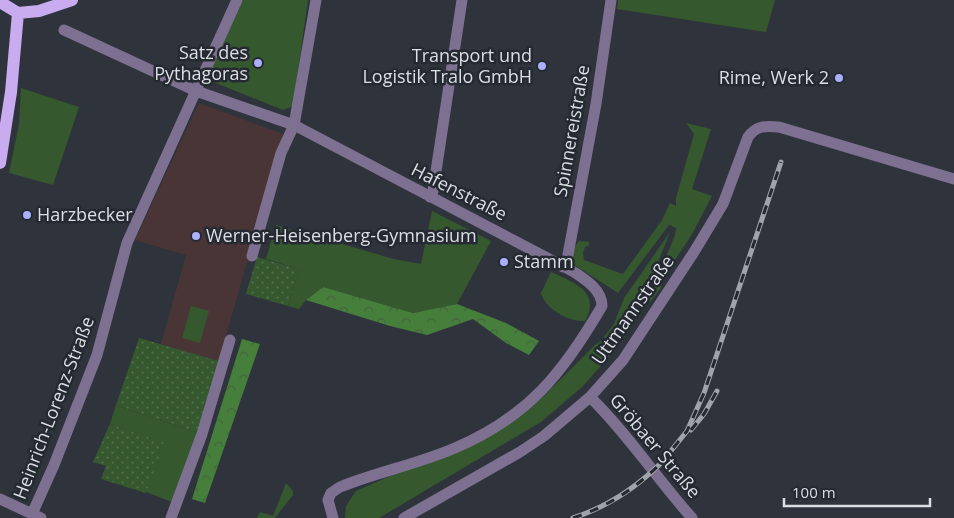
<svg xmlns="http://www.w3.org/2000/svg" width="954" height="518" viewBox="0 0 954 518" font-family="'Open Sans',sans-serif">
  <defs>
    <pattern id="forest-crowns" width="20" height="18" patternUnits="userSpaceOnUse" patternTransform="scale(1.25)"><rect width="20" height="18" fill="#467e3b"/><path d="M2 6a3 3 0 1 1 6 0M12 15a3 3 0 1 1 6 0" fill="none" stroke="#44633f"/></pattern>
    <pattern id="garden-dots" width="8" height="8" patternUnits="userSpaceOnUse" patternTransform="scale(1.25)"><rect width="8" height="8" fill="#35582e"/><path d="M2 2h.1M6 6h.1" fill="none" stroke="#52704c" stroke-width="1.8" stroke-linecap="round"/></pattern>
  </defs>
  <rect width="100%" height="100%" fill="#2f343c"/>
  <path fill="#4a3536" d="M199,103L283,134L219,361L161,344L186,255L135,240Z"/>
  <path fill="#35582e" d="M243,0H308L293,106L283,110L211,81L208,75Z
    M618,0H775L766,32L617,9Z
    M21,88L79,107L53,185L9,173L19,124Z
    M686,123L711,129L692,189L712,196L691,236L662,279L661,288L650,302L648,301L675,235L676,228L669,225L618,293L573,264C570,255 573,249 579,241L589,242V245L585,247L583,253L584,260L623,274L662,220L670,203L676,206V198L694,134Z
    M432,211L491,241L457,304L413,313L323,287L306,300L299,309L288,306L299,269L266,259L276,225L394,259L421,264Z
    M670,232L643,300L642,312L614,351L582,387L541,422L379,518H345L346,506L356,491L509,424L544,396L596,344L601,341L614,324L624,298Z
    M551,272C572,282 602,291 585,321C569,322 545,309 541,293Z
    M191,306L209,311L200,343L182,338Z
    M116,405L198,433L172,502L146,492L164,443L110,424Z
    M286,483L293,491V495L275,518H257L260,512L273,516Z"/>
  <path fill="url(#forest-crowns)" d="M323,287L413,313L457,304L506,323L539,341L529,355L506,343L473,319L427,335L390,326L306,300Z
    M242,339L260,344L205,503L192,499Z"/>
  <path fill="url(#garden-dots)" d="M257,257L299,269L288,306L246,294Z
    M139,338L219,361L198,433L116,405Z
    M110,424L165,443L146,493L101,479L106,466L93,462Z"/>
  <g fill="none" stroke-linecap="round" stroke-linejoin="round">
    <path stroke="#7e7091" stroke-width="11" d="M64,30L196,91L294,125L574,272C586,280 602,290 602,306C563,373 528,417 455,448C418,464 377,472 340,487L331,493L328,500L333,518
      M430,197L433,191L462,0
      M252,256L281,153L294,125L316,0
      M563,267L567,260L596,104L611,0
      M590,397C628,434 657,479 692,518
      M0,499L41,518
      M32,514L54,465L97,355L127,243L237,0
      M171,518L202,434L230,340
      M404,518L520,452L544,436L590,397L623,360L694,252L723,204L748,137C757,125 765,126 779,127L954,179"/>
    <path stroke="#c9acef" stroke-width="12" d="M0,2L18,13
      M18,13L39,11L72,0
      M0,163L11,92L18,13"/>
    <g stroke="#a0a4aa" stroke-width="5">
      <path id="rail" d="M691,430L704,414L717,391
        M662,462L687,431L704,393L781,162
        M573,518C610,506 639,486 666,458"/>
    </g>
    <use href="#rail" stroke="#252a32" stroke-width="3" stroke-dasharray="9" stroke-linecap="butt"/>
  </g>
  <g fill="#acaffb" stroke="#252a32" stroke-width="2">
    <circle cx="258" cy="63" r="5"/>
    <circle cx="542" cy="66" r="5"/>
    <circle cx="839" cy="78" r="5"/>
    <circle cx="27" cy="215" r="5"/>
    <circle cx="196" cy="236" r="5"/>
    <circle cx="504" cy="262" r="5"/>
  </g>
  <g text-anchor="middle" stroke-width="5" stroke-linejoin="round" paint-order="stroke">
    <g font-size="18" fill="#dbdee3" stroke="#252a32" text-anchor="end">
      <text x="248" y="59">Satz des<tspan x="248" dy="21">Pythagoras</tspan></text>
      <text x="532" y="62">Transport und<tspan x="532" dy="21">Logistik Tralo GmbH</tspan></text>
      <text x="829" y="84">Rime, Werk 2</text>
      <text x="37" y="221" text-anchor="start">Harzbecker</text>
      <text x="206" y="242" text-anchor="start">Werner-Heisenberg-Gymnasium</text>
      <text x="514" y="268" text-anchor="start">Stamm</text>
    </g>
    <g font-size="18" fill="#dbdee3" stroke="#252a32">
      <text transform="translate(572 131) rotate(-80)" y="6">Spinnereistraße</text>
      <text transform="translate(459 192) rotate(27)" y="6">Hafenstraße</text>
      <text transform="translate(633 310) rotate(-55)" y="6">Uttmannstraße</text>
      <text transform="translate(54 408) rotate(-69)" y="6">Heinrich-Lorenz-Straße</text>
      <text transform="translate(655 446) rotate(50)" y="6">Gröbaer Straße</text>
    </g>
  </g>
  <path d="M784 498v8h146v-8" fill="none" stroke="#dbdee3" stroke-width="2.5"/>
  <text x="792" y="498" font-size="15" fill="#dbdee3" stroke="#252a32" stroke-width="4" paint-order="stroke">100 m</text>
</svg>
